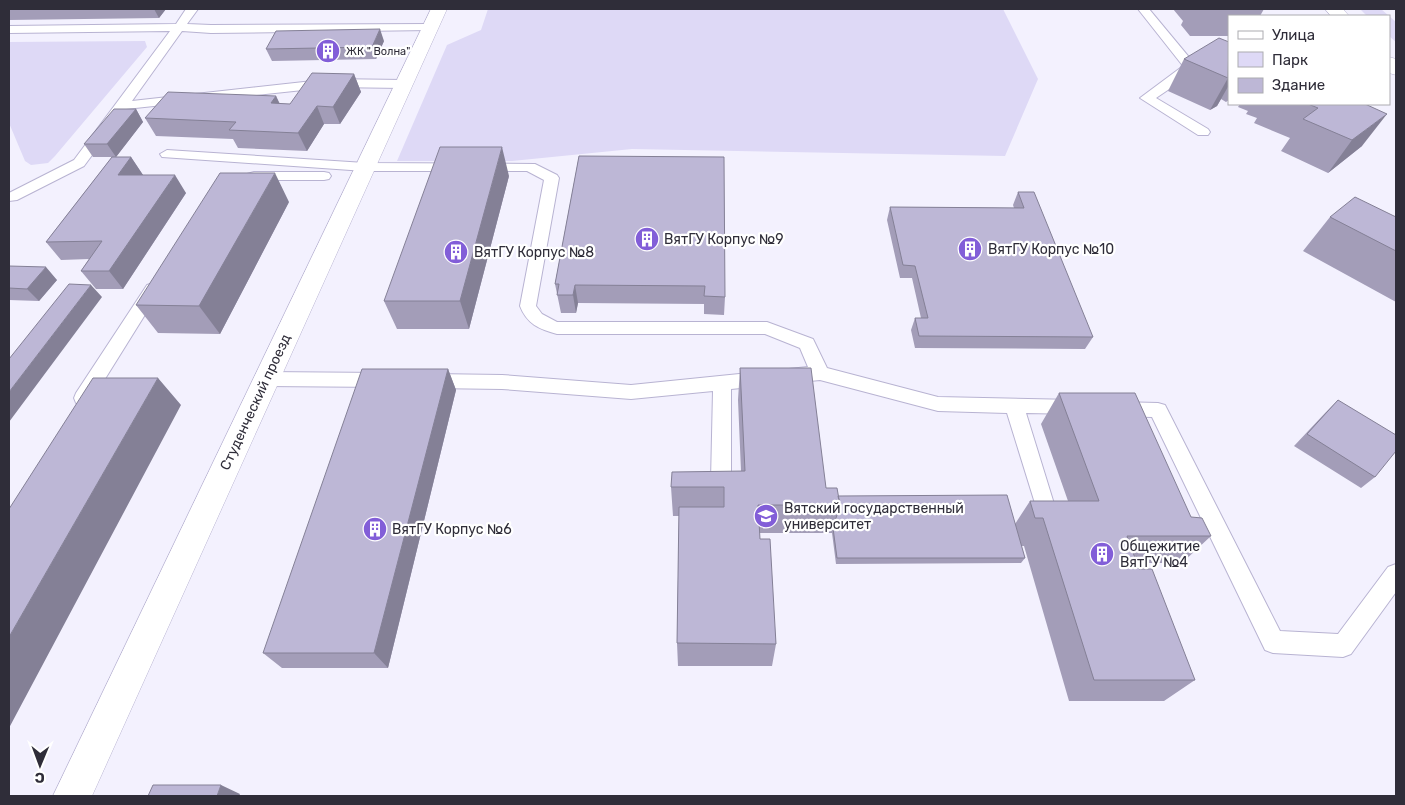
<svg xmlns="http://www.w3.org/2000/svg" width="1405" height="805" viewBox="0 0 1405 805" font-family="Rubik,sans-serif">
  <rect width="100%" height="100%" fill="#f3f1fe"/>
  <path fill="#ded9f6" d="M488,9H1003L1038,79L1005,156L632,149L512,161H397L447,45L481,30Z
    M1360,9H1381L1396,22V42L1389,36V16H1367Z
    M145,41L147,47L55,156L48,163L31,165L25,161L9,123V42Z"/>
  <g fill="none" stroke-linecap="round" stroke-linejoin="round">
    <g stroke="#b8b3d2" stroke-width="2">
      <path id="service" d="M186,9H198L187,24L211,25L430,24L436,27L430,30L211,33L182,31L132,101L331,79L403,80L409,84L403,88L331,87L126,109L84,166L17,200L9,201V193L74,160L170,31L9,33V26L176,24Z
        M1138,9H1149L1193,62H1229V70H1193L1187,77L1156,98L1208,129L1210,132L1208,135H1198L1140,98L1183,66Z
        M167,150L365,163L535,164L557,175L559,178L536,306L542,314L557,322H767L813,339L827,368L938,397L1076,400L1083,402L1085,407L1083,412L1076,414L1026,413L1055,507L1052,513L1045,516L1038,513L1007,413L938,411L820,380L731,389V480L728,486L721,489L714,486L711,480L713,391L631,399L502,389L432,388L426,386L423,381L426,376L432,374L502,375L631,385L808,367L800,348L765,334H557C539,329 527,324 520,306L544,180L527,171H365L162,157L160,154Z
        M254,172H324L329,173L331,176L329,179L324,180H247L245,177L247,174Z
        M153,283L159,285L161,289L90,403L83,405L76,403L74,398L76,393L147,285Z
        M266,372L383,373L389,375L392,380L389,385L383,387L266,386L260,384L257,379L260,374Z
        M1118,402L1158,403L1165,405L1280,631L1338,634L1388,567L1396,564V592L1351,654L1343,657L1273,653L1265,650L1152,417L1118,416L1111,414L1109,409L1111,404Z"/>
    </g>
    <g stroke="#b8b3d2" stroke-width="1">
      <path id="minor" d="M431,9H447L92,796H53Z"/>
    </g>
    <g stroke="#b8b3d2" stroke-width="1">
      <path id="trunk" d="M1325,9H1343L1349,16H1331Z
        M1389,57L1396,59V75L1389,73Z"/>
    </g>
    <use href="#service" fill="#fff" fill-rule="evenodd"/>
    <use href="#minor" fill="#fff" fill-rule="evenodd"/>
    <use href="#trunk" fill="#fff" fill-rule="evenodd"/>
  </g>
  <path fill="#a39db8" d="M9,9H166L159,18L9,20Z
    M293,9H342V10H293Z
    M1173,9H1264L1260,16H1229V36H1190L1181,25L1183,21Z
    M384,41L376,59L272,61L266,49Z
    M1229,42V100L1226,102L1221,99L1217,106L1210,110L1168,91L1184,59Z
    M354,74L361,92L340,124H324L307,151L238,148L233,139L156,136L145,118L276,96L280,104H290Z
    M1240,104H1367L1366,105L1362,146L1328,173L1281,151L1290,138L1254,123L1257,118L1246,114L1248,111L1238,107Z
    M136,109L143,122L116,157H131L143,175L186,193L123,289H96L81,271L89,259L61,260L46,242L112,157H93L84,144Z
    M579,156L725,297L724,315L704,314V304L578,303L576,313H561L555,284Z
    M509,176L469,329H397L384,301Z
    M1018,192L1093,337L1085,349L915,348L911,330L915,318H921L912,278H900L887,220L890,207L1014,208L1013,205Z
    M289,202L220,334L158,333L136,305Z
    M1330,217H1396V302L1303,251Z
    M9,266L57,280L39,301L9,300Z
    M740,368L826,488L838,496L1015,524L1030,501H1068L1041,424L1059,393L1211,536L1182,563H1137L1195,680L1164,701H1069L1024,546H1021L1025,558L1021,563L836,564L832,533H759L776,644L772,666H678L677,643L679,516H673L671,487L741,471L738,400Z
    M448,369L456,390L388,668H282L263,653Z
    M1338,400L1375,477L1361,488L1294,446L1326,412Z"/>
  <path fill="#848096" d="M154,9H166L159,18Z
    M380,29L384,41L376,59L372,47Z
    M354,74L361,92L340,124L333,107Z
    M1229,75V85L1217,106L1210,110L1228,78Z
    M276,96L284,114L271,103Z
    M317,106L324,124L307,151L298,133Z
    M136,109L143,122L116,157L107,144Z
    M1387,114L1362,146L1328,173L1352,140Z
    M502,147L509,176L469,329L460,301Z
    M131,157L143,175H118Z
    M275,173L289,202L220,334L199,306Z
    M175,175L186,193L123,289L109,271Z
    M46,267L57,280L39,301L27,289Z
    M91,285L102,297L9,422V392Z
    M575,285L578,303L576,313L573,295Z
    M448,369L456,390L388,668L374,653Z
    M158,378L181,405L9,728V637Z
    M221,785L240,794L239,796H217Z"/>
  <path fill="#bdb7d6" stroke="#848096" d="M380,29L372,47L266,49L276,31Z
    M1219,38L1229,42L1228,78L1184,59Z
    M312,73L354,74L333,107L317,106L298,133L229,130L236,122L145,118L168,92L276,96L271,103L290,104Z
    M1308,104H1365L1387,114L1352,140L1303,119L1318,108Z
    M114,109H136L107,144H84Z
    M440,147H502L460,301H384Z
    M579,156L724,157L725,297L704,296L705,286L575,285L573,295H557L559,284H555Z
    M112,157H131L118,175H175L109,271H81L102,241L46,242Z
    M220,173H275L199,306L136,305Z
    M1018,192H1034L1093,337L919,336L915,318H928L915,266L903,265L890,207L1024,208Z
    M1355,197L1396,217V251L1330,217Z
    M9,266L46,267L27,289L9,288Z
    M69,284L91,285L9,392V359Z
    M740,368H811L826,488H837L840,505H758L760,539H770L776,644L677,643L679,507H724V487H671L672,472L745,471Z
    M362,369H448L374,653H263Z
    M93,378H158L9,637V509Z
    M1059,393H1135L1191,517L1202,518L1211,536H1127L1139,569H1152L1195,680H1094L1043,518H1035L1030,501H1099Z
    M1338,400L1396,435V451L1375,477L1307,434Z
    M1007,495L1025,558H837L833,528L840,505L838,496Z
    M153,785H221L217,796H148Z"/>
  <defs>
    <g id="building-disc" transform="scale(1.25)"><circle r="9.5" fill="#825ed8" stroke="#fff"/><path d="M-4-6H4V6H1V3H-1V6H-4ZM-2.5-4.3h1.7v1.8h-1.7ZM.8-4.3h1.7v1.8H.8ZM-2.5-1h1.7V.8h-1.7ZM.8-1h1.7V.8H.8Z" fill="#fff"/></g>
    <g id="university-disc" transform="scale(1.25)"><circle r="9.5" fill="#825ed8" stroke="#fff"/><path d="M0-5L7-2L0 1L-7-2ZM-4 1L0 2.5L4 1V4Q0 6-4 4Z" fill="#fff"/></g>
  </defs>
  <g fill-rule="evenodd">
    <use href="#building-disc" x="328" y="51"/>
    <use href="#building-disc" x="647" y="239"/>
    <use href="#building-disc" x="970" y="249"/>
    <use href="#building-disc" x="456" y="252"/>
    <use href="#university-disc" x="766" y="516"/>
    <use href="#building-disc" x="375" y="529"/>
    <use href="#building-disc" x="1102" y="554"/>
  </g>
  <g text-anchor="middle" stroke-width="4.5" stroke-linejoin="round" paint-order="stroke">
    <g font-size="11" fill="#2f2d39" stroke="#fff" text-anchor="start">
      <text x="346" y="55">ЖК " Волна"</text>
    </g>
    <g font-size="14" fill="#2f2d39" stroke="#fff" text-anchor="start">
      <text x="664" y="244">ВятГУ Корпус №9</text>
      <text x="988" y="254">ВятГУ Корпус №10</text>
      <text x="474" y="257">ВятГУ Корпус №8</text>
      <text x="784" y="513">Вятский государственный<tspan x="784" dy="16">университет</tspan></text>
      <text x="392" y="534">ВятГУ Корпус №6</text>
      <text x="1120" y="551">Общежитие<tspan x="1120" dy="16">ВятГУ №4</tspan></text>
    </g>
    <g font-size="14" fill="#2f2d39" stroke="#fff">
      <text transform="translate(255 402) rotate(-65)" y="5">Студенческий проезд</text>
    </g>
  </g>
  <rect width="1405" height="805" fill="none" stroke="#2f2d39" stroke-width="20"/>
  <rect x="1228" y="15" width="162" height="90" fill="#ffffff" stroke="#acabb0"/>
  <rect x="1238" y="31" width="25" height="8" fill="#ffffff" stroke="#acabb0"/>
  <text x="1272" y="40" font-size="15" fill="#2f2d39">Улица</text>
  <rect x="1238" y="52" width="25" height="15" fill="#ded9f6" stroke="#acabb0"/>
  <text x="1272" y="65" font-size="15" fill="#2f2d39">Парк</text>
  <rect x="1238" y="78" width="25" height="15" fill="#bdb7d6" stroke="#acabb0"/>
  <text x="1272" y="90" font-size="15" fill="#2f2d39">Здание</text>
  <g transform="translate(40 765) rotate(181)" stroke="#ffffff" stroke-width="4" paint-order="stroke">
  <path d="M0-4L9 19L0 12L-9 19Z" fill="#2f2d39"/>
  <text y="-8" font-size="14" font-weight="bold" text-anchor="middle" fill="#2f2d39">С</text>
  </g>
</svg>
